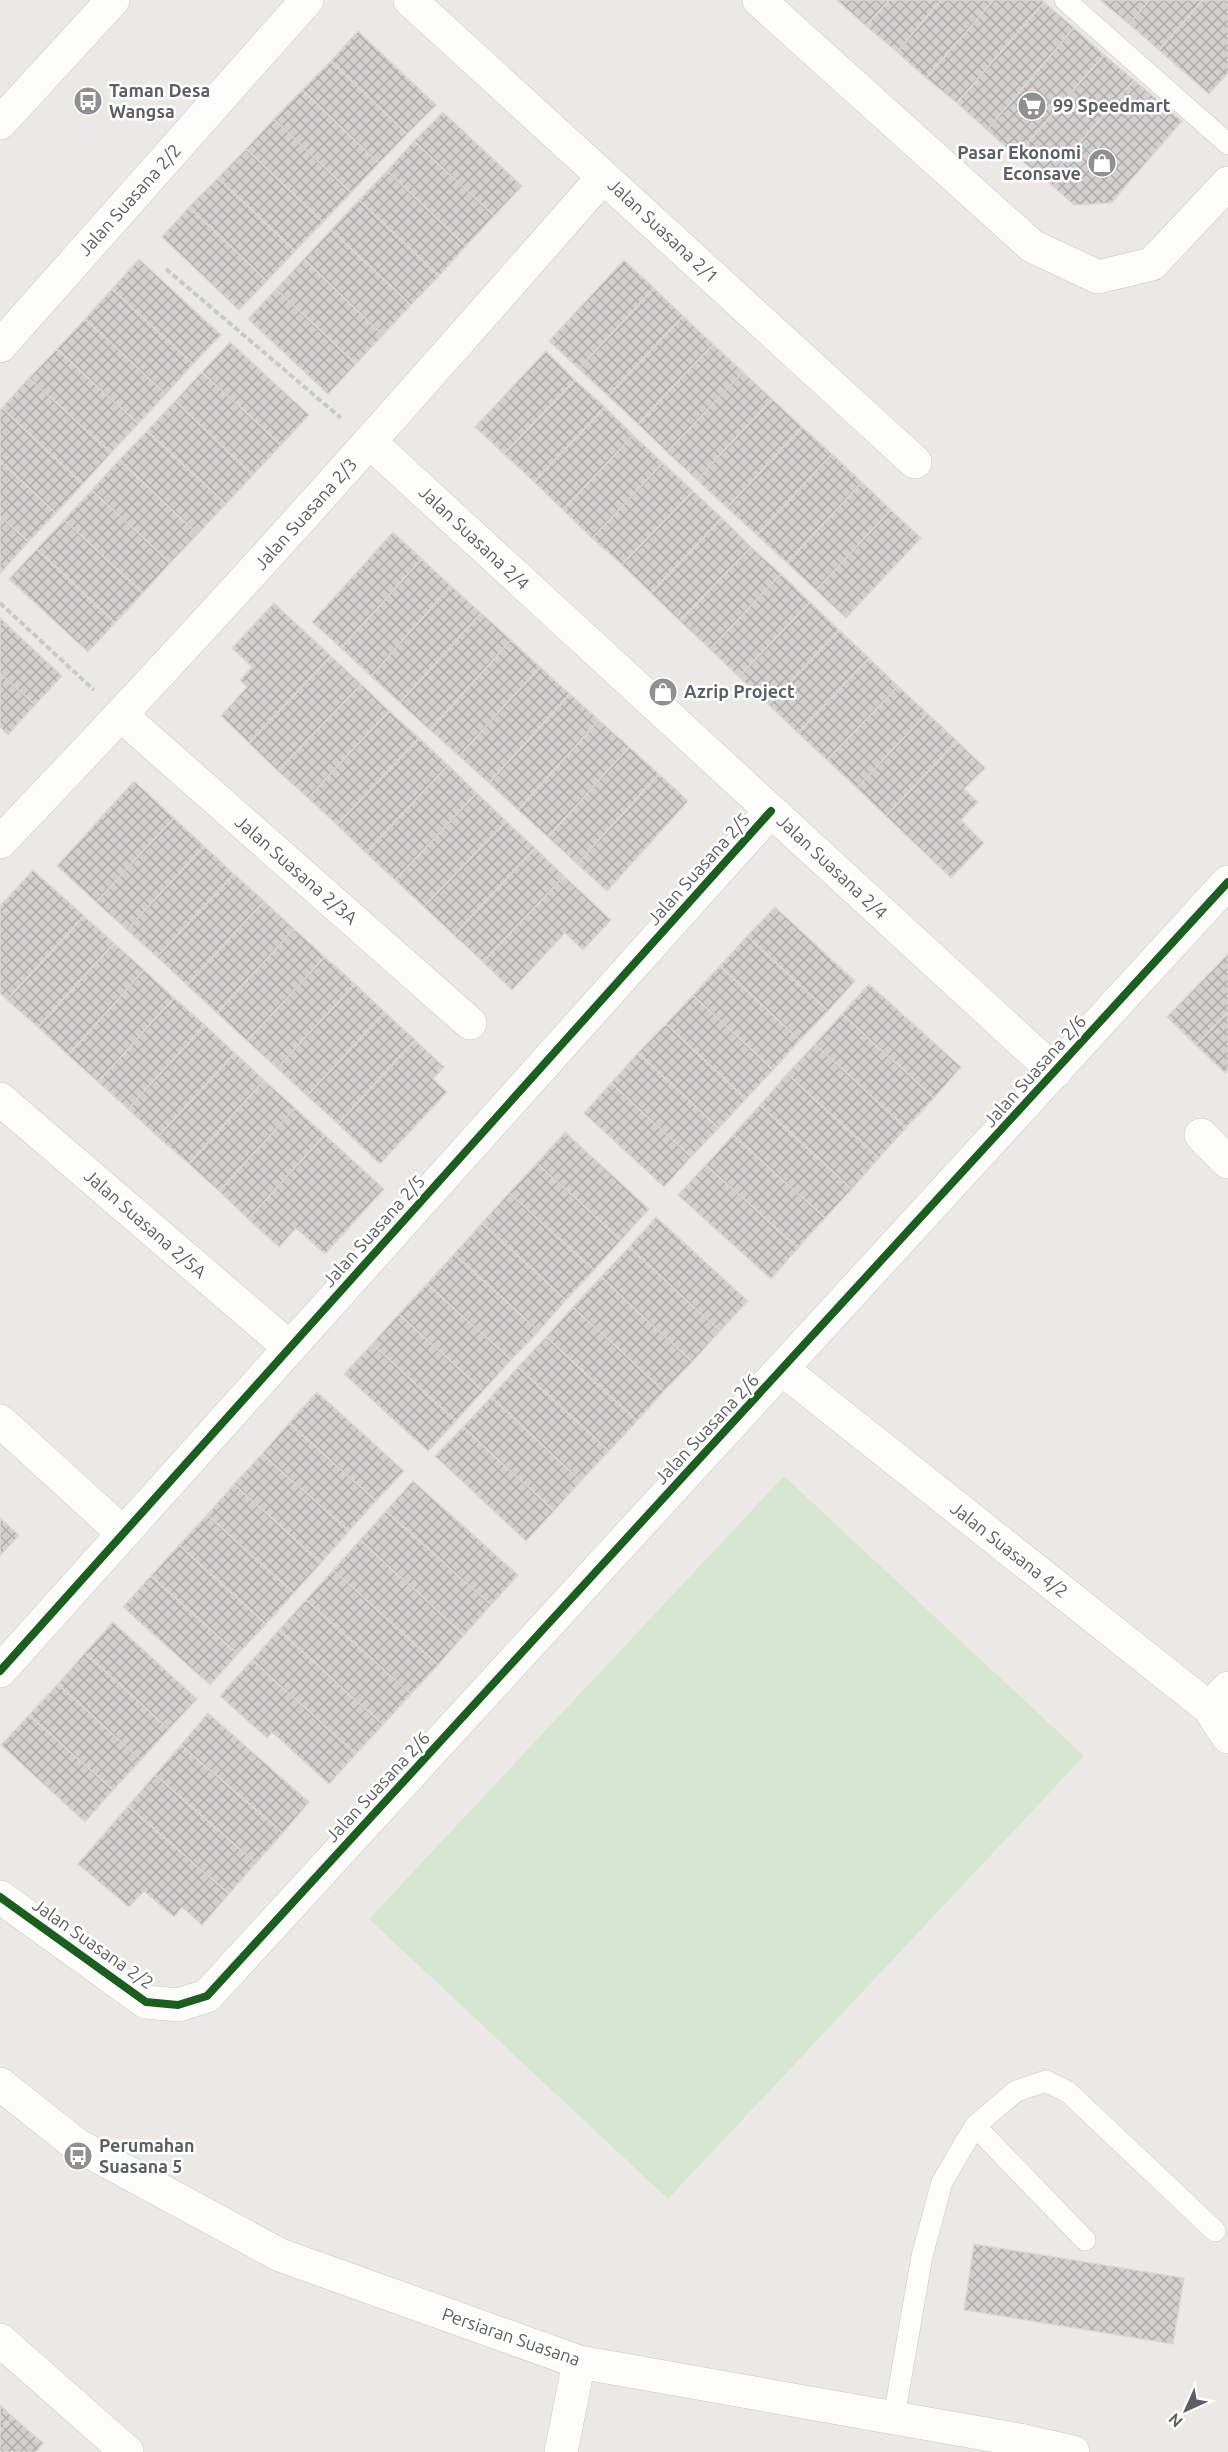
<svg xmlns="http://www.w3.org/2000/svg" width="1228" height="2452" viewBox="0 0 1228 2452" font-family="Ubuntu,sans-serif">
  <defs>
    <pattern id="building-cross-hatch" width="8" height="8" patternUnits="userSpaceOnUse" patternTransform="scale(1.5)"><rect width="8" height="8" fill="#d2d0cf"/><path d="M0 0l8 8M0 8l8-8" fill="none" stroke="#aeacac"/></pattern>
  </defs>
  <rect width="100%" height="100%" fill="#ebe9e6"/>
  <path fill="#d7e6d2" d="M784,1476L1084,1756L668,2199L369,1919Z"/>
  <path fill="url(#building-cross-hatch)" stroke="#dad8d5" stroke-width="1.5" d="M837,0H889L866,26Z
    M889,0H941L897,52L866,26Z
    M941,0H994L926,78L897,52Z
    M994,0H1041L1044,2L957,103L926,78Z
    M1100,0H1150L1129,24Z
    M1150,0H1203L1159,50L1129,24Z
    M1203,0H1228V73L1209,94L1159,50Z
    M1044,2L1074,28L987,130L957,103Z
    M1074,28L1104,55L1016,156L987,130Z
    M358,31L436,105L407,134L331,61Z
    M1104,55L1134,80L1047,181L1016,156Z
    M331,61L407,134L379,163L302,90Z
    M1134,80L1182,121L1111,203L1074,205L1047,181Z
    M302,90L379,163L351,193L274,119Z
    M443,112L522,186L494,216L414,141Z
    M274,119L351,193L323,222L246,149Z
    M414,141L494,216L466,246L387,171Z
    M246,149L323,222L295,251L218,178Z
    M387,171L466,246L439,276L359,200Z
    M218,178L295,251L267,281L189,207Z
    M359,200L439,276L411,305L331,230Z
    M189,207L267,281L239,310L162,237Z
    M331,230L411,305L383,335L304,259Z
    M139,259L221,335L193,364L112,289Z
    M304,259L383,335L356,364L276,289Z
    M624,260L654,288L579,369L549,341Z
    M654,288L683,316L608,396L579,369Z
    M112,289L193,364L166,394L85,319Z
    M276,289L356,364L328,394L248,319Z
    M683,316L713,344L638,424L608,396Z
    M85,319L166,394L138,424L57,349Z
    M230,342L309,415L281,445L202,372Z
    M713,344L743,372L667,452L638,424Z
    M57,349L138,424L111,453L29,378Z
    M546,351L575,380L504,454L475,427Z
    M202,372L281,445L253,475L175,401Z
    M743,372L772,399L697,480L667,452Z
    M29,378L111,453L83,484L2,408Z
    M575,380L605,407L534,482L504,454Z
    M772,399L802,427L727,508L697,480Z
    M175,401L253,475L226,504L147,431Z
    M605,407L633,435L563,510L534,482Z
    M2,408L83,484L56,513L0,461V410Z
    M802,427L832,454L757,535L727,508Z
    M147,431L226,504L198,534L119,460Z
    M633,435L663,463L592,538L563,510Z
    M832,454L862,482L787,563L757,535Z
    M119,460L198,534L170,563L92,490Z
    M0,461L56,513L28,542L0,516Z
    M663,463L693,491L622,565L592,538Z
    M862,482L891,510L816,590L787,563Z
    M92,490L170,563L143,593L64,520Z
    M693,491L722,518L651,593L622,565Z
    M891,510L921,538L846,618L816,590Z
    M0,516L28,542L1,573L0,572Z
    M722,518L751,547L680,621L651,593Z
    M64,520L143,593L115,623L37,549Z
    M393,532L422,559L341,648L312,622Z
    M751,547L781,574L710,649L680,621Z
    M37,549L115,623L88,652L9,579Z
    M422,559L451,586L371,676L341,648Z
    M781,574L810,602L739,677L710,649Z
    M451,586L481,613L400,703L371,676Z
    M810,602L839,630L769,705L739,677Z
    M274,603L331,656L249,743L221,716L247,687L240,680L252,667L232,648Z
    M481,613L511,640L430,730L400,703Z
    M0,618L62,676L35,705L0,673Z
    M839,630L869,658L798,733L769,705Z
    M511,640L540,667L459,756L430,730Z
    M331,656L361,684L278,771L249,743Z
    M869,658L898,686L827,760L798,733Z
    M540,667L570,694L489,783L459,756Z
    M0,673L35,705L8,735L0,727Z
    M361,684L389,711L308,798L278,771Z
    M898,686L927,713L857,788L827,760Z
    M570,694L599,720L518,810L489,783Z
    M389,711L419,738L337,825L308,798Z
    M927,713L957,741L886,816L857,788Z
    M599,720L629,747L548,837L518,810Z
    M419,738L448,765L366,853L337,825Z
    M957,741L985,768L964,789L978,802L961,820L984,843L951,878L886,816Z
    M629,747L659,774L577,864L548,837Z
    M448,765L477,793L395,880L366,853Z
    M659,774L688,801L607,891L577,864Z
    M134,781L174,818L96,902L57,866Z
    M477,793L506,821L424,907L395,880Z
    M174,818L204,846L127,930L96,902Z
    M506,821L535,848L454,935L424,907Z
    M204,846L234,874L157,957L127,930Z
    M535,848L564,876L483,962L454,935Z
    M33,870L84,916L7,1000L0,993V906Z
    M234,874L264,901L187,985L157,957Z
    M564,876L611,920L583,950L565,933L512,990L483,962Z
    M264,901L294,929L217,1013L187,985Z
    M775,907L855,981L828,1011L747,936Z
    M84,916L114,943L38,1027L7,1000Z
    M294,929L325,957L247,1041L217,1013Z
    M747,936L828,1011L800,1040L720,966Z
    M114,943L144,970L68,1055L38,1027Z
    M1228,954V1012L1196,1045L1167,1017Z
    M325,957L355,984L277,1068L247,1041Z
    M720,966L800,1040L773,1070L693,995Z
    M144,970L174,998L98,1082L68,1055Z
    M355,984L385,1012L307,1096L277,1068Z
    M869,984L961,1067L934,1098L842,1014Z
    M693,995L773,1070L746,1099L666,1024Z
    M174,998L205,1025L128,1109L98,1082Z
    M385,1012L415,1040L338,1124L307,1096Z
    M1228,1012V1069L1225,1073L1196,1045Z
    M842,1014L934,1098L906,1128L815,1044Z
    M666,1024L746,1099L719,1128L638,1053Z
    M205,1025L235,1053L158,1137L128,1109Z
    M415,1040L444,1067L433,1079L447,1092L380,1164L338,1124Z
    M815,1044L906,1128L879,1158L787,1074Z
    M235,1053L264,1080L189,1164L158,1137Z
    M638,1053L719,1128L691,1157L611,1083Z
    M787,1074L879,1158L852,1189L760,1105Z
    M264,1080L295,1108L219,1191L189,1164Z
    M611,1083L691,1157L664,1187L584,1113Z
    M760,1105L852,1189L825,1218L733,1135Z
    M295,1108L325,1135L248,1219L219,1191Z
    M565,1132L649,1209L621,1240L537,1163Z
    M325,1135L384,1189L325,1254L296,1228L279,1247L248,1219Z
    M733,1135L825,1218L798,1248L706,1165Z
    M537,1163L621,1240L594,1270L509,1193Z
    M706,1165L798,1248L771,1279L678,1195Z
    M509,1193L594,1270L566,1300L482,1223Z
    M656,1217L748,1301L720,1331L629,1247Z
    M482,1223L566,1300L539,1331L454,1254Z
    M629,1247L720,1331L692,1362L601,1277Z
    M454,1254L539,1331L511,1360L427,1284Z
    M601,1277L692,1362L664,1391L573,1307Z
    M427,1284L511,1360L483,1391L399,1314Z
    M573,1307L664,1391L637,1421L546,1337Z
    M399,1314L483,1391L456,1421L372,1344Z
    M546,1337L637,1421L609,1451L518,1367Z
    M372,1344L456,1421L428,1451L344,1374Z
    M518,1367L609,1451L581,1481L491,1397Z
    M317,1392L404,1471L376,1501L289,1423Z
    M491,1397L581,1481L554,1511L463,1427Z
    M289,1423L376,1501L349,1531L262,1454Z
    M463,1427L554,1511L526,1541L435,1456Z
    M262,1454L349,1531L321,1563L234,1484Z
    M413,1481L518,1575L491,1605L386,1511Z
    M234,1484L321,1563L294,1593L207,1515Z
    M386,1511L491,1605L464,1635L360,1540Z
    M207,1515L294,1593L266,1624L179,1545Z
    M0,1518L19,1535L0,1556Z
    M360,1540L464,1635L438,1665L333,1570Z
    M179,1545L266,1624L238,1654L151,1576Z
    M333,1570L438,1665L411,1694L306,1600Z
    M151,1576L238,1654L210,1685L123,1607Z
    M306,1600L411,1694L383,1725L279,1630Z
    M113,1622L197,1699L169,1729L85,1653Z
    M279,1630L383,1725L356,1754L252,1660Z
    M85,1653L169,1729L141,1760L58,1684Z
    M252,1660L356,1754L329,1784L272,1732L267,1738L220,1696Z
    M58,1684L141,1760L113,1790L29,1715Z
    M208,1713L309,1802L283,1833L181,1745Z
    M29,1715L113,1790L85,1822L1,1745Z
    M181,1745L283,1833L256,1863L155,1775Z
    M155,1775L256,1863L229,1894L128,1806Z
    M128,1806L229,1894L202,1925L182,1907L174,1917L144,1891L129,1907L78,1864Z
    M974,2244L1184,2278L1173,2344L964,2310Z
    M0,2405L13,2417L0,2431Z
    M13,2417L43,2443L36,2452H0V2431Z"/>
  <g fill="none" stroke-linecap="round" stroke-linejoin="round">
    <g stroke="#c7c7c6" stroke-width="22">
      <path id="lane" d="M1065,0L1228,144
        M975,2126L1085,2240
        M894,2417L922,2256L942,2182L975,2126L1016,2091L1046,2081L1068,2092L1215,2231"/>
    </g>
    <g stroke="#c7c7c6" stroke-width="34">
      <path id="street" d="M410,0L915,462
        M759,0L1032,246L1098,277L1152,264L1228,183
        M0,123L113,0
        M0,346L307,0
        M371,443L1055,1072
        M122,716L470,1023
        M0,842C208,626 406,402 603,177
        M0,1099L290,1348
        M1201,1135L1228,1162
        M782,1369L1209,1708L1228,1737
        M0,1421L123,1533
        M0,1671L771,811
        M1209,1708L1228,1688
        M0,1897L146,2002L178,2005L207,1996L1228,882
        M0,2084L77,2145L280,2255L579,2362L1025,2441L1073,2452
        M0,2340L127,2452
        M561,2452L579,2362"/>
    </g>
    <path stroke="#c6cbc8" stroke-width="4" stroke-dasharray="6 3" stroke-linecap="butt" d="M166,269L341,418
      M0,603L94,690"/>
    <use href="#lane" stroke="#fcfcfb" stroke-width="21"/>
    <use href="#street" stroke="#fcfcfb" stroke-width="33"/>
    <g stroke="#fff" stroke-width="11">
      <path id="cycleway" d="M0,1671L771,811
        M0,1897L146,2002L178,2005L207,1996L1228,882"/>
    </g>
    <use href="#cycleway" stroke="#1b5e20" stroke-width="8"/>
  </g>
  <defs>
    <g id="bus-disc" transform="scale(1.5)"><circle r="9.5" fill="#8e9091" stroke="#fff"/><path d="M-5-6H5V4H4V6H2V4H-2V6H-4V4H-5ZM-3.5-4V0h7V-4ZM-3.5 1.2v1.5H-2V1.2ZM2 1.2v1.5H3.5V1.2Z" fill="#fff"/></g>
    <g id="supermarket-disc" transform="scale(1.5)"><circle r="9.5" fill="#8e9091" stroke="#fff"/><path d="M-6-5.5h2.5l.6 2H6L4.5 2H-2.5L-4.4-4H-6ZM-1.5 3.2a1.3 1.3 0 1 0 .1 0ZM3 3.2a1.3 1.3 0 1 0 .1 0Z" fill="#fff"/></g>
    <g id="shop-disc" transform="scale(1.5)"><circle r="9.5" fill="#8e9091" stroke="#fff"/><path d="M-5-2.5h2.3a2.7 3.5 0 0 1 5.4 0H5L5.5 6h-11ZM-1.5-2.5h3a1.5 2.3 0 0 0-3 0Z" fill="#fff"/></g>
  </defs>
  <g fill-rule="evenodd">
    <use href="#bus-disc" x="88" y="101"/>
    <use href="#supermarket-disc" x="1032" y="106"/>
    <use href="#shop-disc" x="1102" y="163"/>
    <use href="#shop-disc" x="663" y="692"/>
    <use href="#bus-disc" x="78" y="2156"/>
  </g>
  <g text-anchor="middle" stroke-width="5" stroke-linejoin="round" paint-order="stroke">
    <g font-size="18" font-weight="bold" fill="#5c6063" stroke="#fff" text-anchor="start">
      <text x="109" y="97">Taman Desa<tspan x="109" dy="21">Wangsa</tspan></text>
      <text x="1053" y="112">99 Speedmart</text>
      <text x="1081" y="159" text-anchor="end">Pasar Ekonomi<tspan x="1081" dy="21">Econsave</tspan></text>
      <text x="684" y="698">Azrip Project</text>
      <text x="99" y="2152">Perumahan<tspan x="99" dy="21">Suasana 5</tspan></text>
    </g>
    <g font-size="18" fill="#5c6063" stroke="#fff">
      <text transform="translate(130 200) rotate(-48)" y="6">Jalan Suasana 2/2</text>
      <text transform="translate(663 231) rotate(43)" y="6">Jalan Suasana 2/1</text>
      <text transform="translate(306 514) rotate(-48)" y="6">Jalan Suasana 2/3</text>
      <text transform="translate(474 538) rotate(43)" y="6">Jalan Suasana 2/4</text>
      <text transform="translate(832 867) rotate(43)" y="6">Jalan Suasana 2/4</text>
      <text transform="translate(699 869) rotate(-48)" y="6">Jalan Suasana 2/5</text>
      <text transform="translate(296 870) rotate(41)" y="6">Jalan Suasana 2/3A</text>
      <text transform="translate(1035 1071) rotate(-48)" y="6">Jalan Suasana 2/6</text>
      <text transform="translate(145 1224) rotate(41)" y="6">Jalan Suasana 2/5A</text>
      <text transform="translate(374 1231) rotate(-48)" y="6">Jalan Suasana 2/5</text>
      <text transform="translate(707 1429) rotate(-47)" y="6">Jalan Suasana 2/6</text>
      <text transform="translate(1009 1550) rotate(38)" y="6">Jalan Suasana 4/2</text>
      <text transform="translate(378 1787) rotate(-47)" y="6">Jalan Suasana 2/6</text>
      <text transform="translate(93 1944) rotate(35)" y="6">Jalan Suasana 2/2</text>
      <text transform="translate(511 2337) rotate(19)" y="6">Persiaran Suasana</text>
    </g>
  </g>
  <g transform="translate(1186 2410) rotate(225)" stroke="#ffffff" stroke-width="4.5" paint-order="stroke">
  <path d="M0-4.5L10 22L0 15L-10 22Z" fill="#5c6063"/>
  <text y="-9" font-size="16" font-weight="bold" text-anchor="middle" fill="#5c6063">N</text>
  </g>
</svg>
